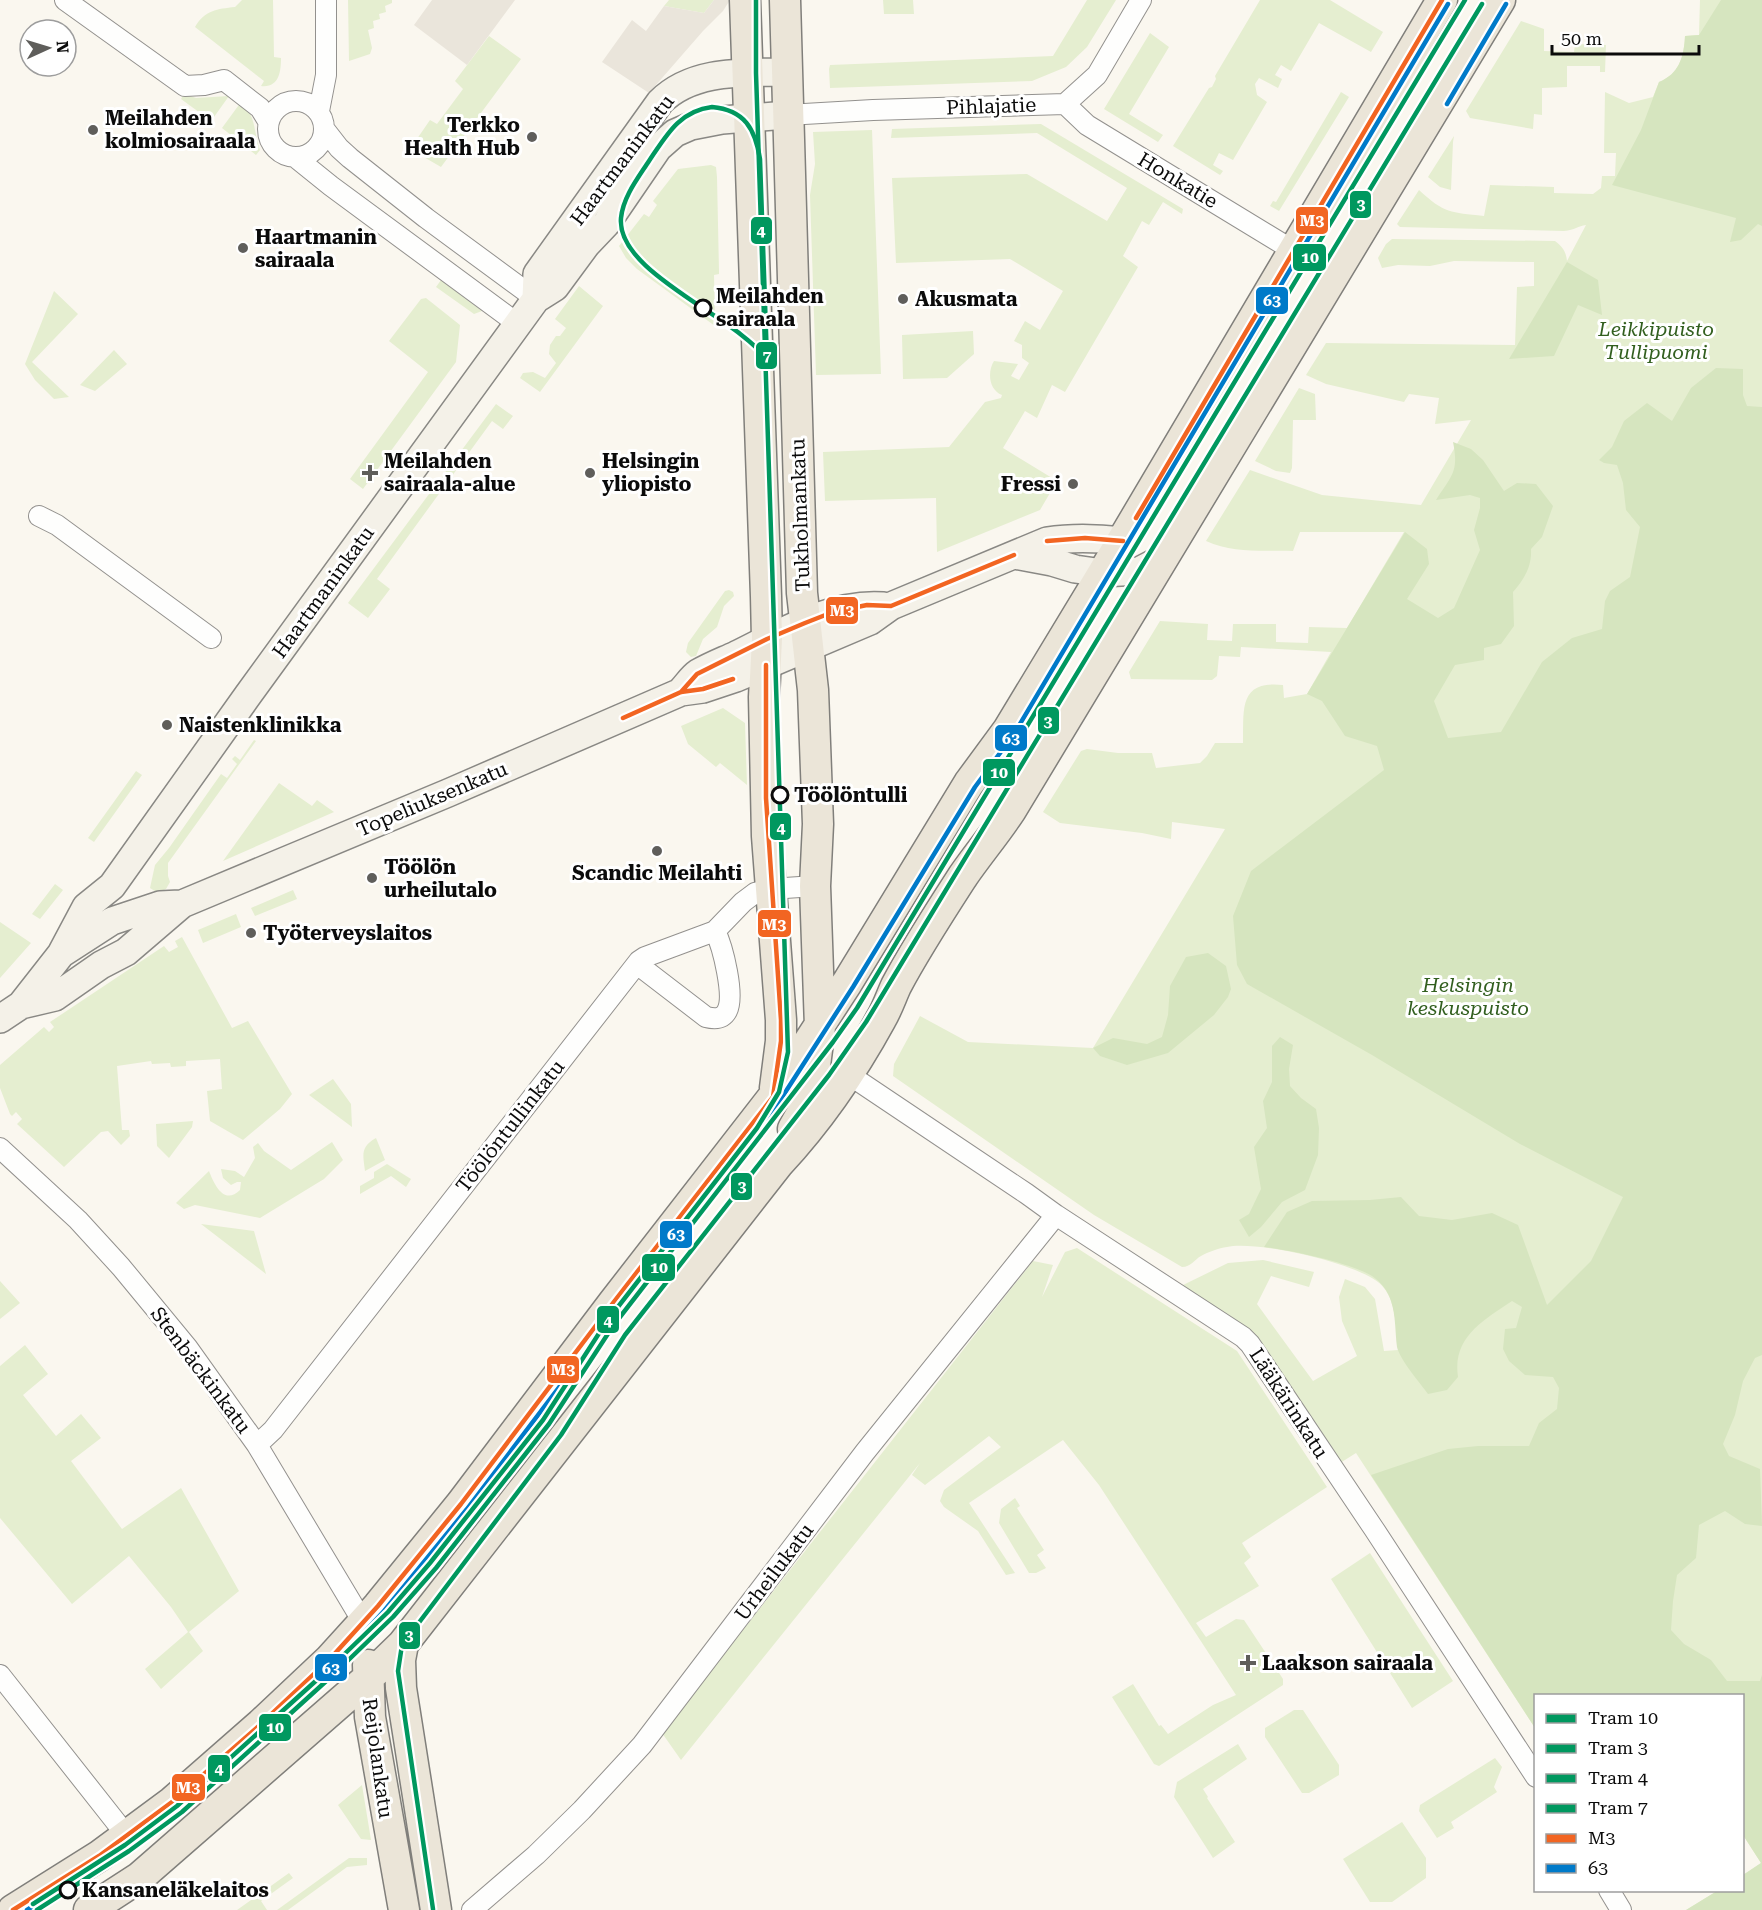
<svg xmlns="http://www.w3.org/2000/svg" width="1762" height="1910" viewBox="0 0 1762 1910" font-family="'Roboto Serif',serif">
  <rect width="100%" height="100%" fill="#faf7ef"/>
  <path fill="#e5eed0" d="M242,0H273L274,57L281,58C281,72 279,88 261,86L264,81L195,27C205,10 217,9 235,7Z
    M348,0H392V3L385,6L386,12L379,14L380,19L373,21L374,28L368,30L372,48L370,54L349,61Z
    M669,0H714L704,13L664,6Z
    M883,0H913L914,14H884Z
    M1087,0H1116L1087,47L1066,67L1032,81L830,88L829,69L830,65L1053,56Z
    M1260,0H1330L1383,32L1371,52L1319,23L1291,71L1281,65L1275,75L1282,79L1278,88L1259,78L1255,84L1257,95L1267,102L1233,160L1219,153L1213,165L1223,171L1220,175L1173,146L1209,88L1212,87L1216,79L1215,76Z
    M1700,0H1762V1910H1686L1717,1891L1742,1890L1743,1875L1761,1863L1743,1835L1742,1696H1536L1535,1728L1356,1453L1337,1465L1262,1343L1232,1317L1179,1287L1228,1263L1263,1260L1314,1272L1309,1287L1271,1276L1257,1304L1313,1381L1357,1356L1342,1321L1339,1297L1345,1279L1365,1287L1375,1299L1384,1351L1398,1350C1396,1330 1397,1305 1384,1288C1367,1264 1256,1240 1227,1247C1219,1248 1208,1252 1201,1256C1194,1260 1191,1267 1182,1267L1094,1215L893,1076L894,1064L920,1016L968,1042L1093,1048L1225,829L1172,822L1171,839L1142,833L1060,823L1043,812L1081,751L1087,749L1118,753H1152L1156,768L1200,763L1207,756L1215,743H1243C1244,710 1238,680 1283,685L1284,698L1307,694L1331,652L1241,647L1240,657L1219,656L1217,676L1212,680L1131,679L1129,672L1160,621L1208,624L1207,640L1232,641L1233,624H1276V642L1308,643L1309,627L1347,628L1404,532H1300L1293,551C1264,550 1234,554 1206,541L1250,470L1322,495L1421,505L1471,420L1435,424L1439,398L1409,394L1404,402L1326,384L1306,375L1326,343L1515,345L1517,287L1534,286V262L1454,261L1430,266L1398,265L1382,268L1378,258L1386,244L1392,239L1555,241C1563,247 1566,252 1567,261L1586,225C1578,226 1575,230 1564,231L1400,227L1397,224L1419,190C1445,214 1450,212 1484,216L1490,185L1554,187V193L1593,194L1601,188L1602,176H1615L1616,153H1604L1605,92L1629,103L1653,97L1659,82C1679,74 1684,57 1685,36L1699,35Z
    M1521,21L1544,29V51L1574,52L1575,44L1606,45L1605,72H1600V66H1567V87L1542,88V115L1534,114L1533,129L1470,118L1466,111Z
    M1150,33L1169,47L1129,114L1163,135L1158,142L1104,109Z
    M489,36L521,59L441,167L410,149L430,120L437,124L463,89L455,81Z
    M1341,92L1349,97L1279,211L1270,206L1273,201L1276,202Z
    M184,94L196,98L229,96L214,117L207,118L181,99Z
    M241,102C257,117 253,131 260,150L256,155L222,128Z
    M1041,124L1183,209L1182,214L1163,202L1149,225L1142,221L1123,256L1138,267L1065,392L1052,385L1037,418L1025,411L1003,448L1057,481L1040,510L937,552L936,498L825,501L823,452L949,447L985,402L1001,398L1002,395C989,390 987,372 994,361L1018,364L1011,376L1019,380L1029,363L1022,358V345L1014,341L1025,321L1040,330L1063,291L1010,259L896,263L892,178L1027,174L1107,221L1127,188L1037,133L891,138L892,129Z
    M872,130L881,374L816,375L810,195L815,164L813,132Z
    M1454,136L1453,142L1451,190L1440,187L1428,177Z
    M711,165L716,167L717,177L719,271V274L714,275L715,326L637,269L626,258L619,246L644,214L649,217L657,205L653,201L678,169Z
    M441,280L482,311L474,314L436,287Z
    M579,286L603,306L540,392L520,378L523,373L533,372L545,378L556,363L549,354L550,345L556,336H560L566,328L555,319Z
    M54,291L78,314L32,362L69,397L54,399L35,380L25,364Z
    M426,298L460,325L456,362L363,489L350,479L428,372L389,341L421,299Z
    M973,331L974,354L947,378L903,379L902,335Z
    M114,350L127,364L95,391L80,385Z
    M1299,388L1315,394L1316,420H1293L1292,468L1290,473L1276,471L1255,461Z
    M496,404L513,416L503,429L492,421L377,579L390,589L368,618L348,603Z
    M729,590L733,592L734,596L724,606L717,627L703,639L696,656L691,657L686,652L688,643L725,591Z
    M723,708L745,723L747,785L720,763L716,767L688,744L681,726Z
    M254,740L256,741L168,863V876L170,882L166,889L158,893L150,888L155,865L169,848L221,774L227,778L237,764L232,759L235,756L240,760Z
    M136,771L142,775L94,842L88,838Z
    M279,783L312,806L317,800L334,812L223,861Z
    M55,884L63,890L40,919L32,914Z
    M293,890L297,899L255,916L251,908Z
    M236,914L241,927L203,943L198,930Z
    M0,922L31,943L0,978Z
    M182,937L232,1028L248,1021L292,1094L280,1109L243,1140L210,1121L207,1091L222,1089L220,1059L186,1061V1066L171,1067L170,1063L152,1064L151,1061L117,1066L122,1130H129L130,1136L121,1145L108,1131L101,1132L64,1167L17,1124L22,1119L16,1112L12,1116L10,1114L0,1088V1065L44,1027L49,1032L54,1027L50,1022L164,946L169,952L178,947L175,941Z
    M333,1079L351,1104L352,1127L309,1095Z
    M193,1121L192,1127L169,1158L157,1146L156,1124Z
    M376,1138L385,1160L365,1171C363,1155 360,1147 376,1138Z
    M332,1142L343,1160L324,1179L260,1218L195,1205L184,1209L176,1203L209,1171C214,1184 224,1206 240,1190L241,1182H237L231,1185L223,1178L221,1169L235,1171L244,1177L255,1158L253,1147L258,1143L264,1151L291,1170Z
    M387,1164L411,1179L406,1187L391,1176L360,1194V1186L374,1178V1172Z
    M201,1224L254,1231L266,1274Z
    M1077,1248L1237,1351L1327,1487L1242,1543L1251,1557L1244,1563L1259,1586L1196,1623L1206,1637L1236,1619L1244,1620L1283,1679V1685L1159,1766L1154,1764L1112,1697L1133,1684L1159,1726L1161,1725L1168,1734L1213,1705L1236,1695L1099,1485L1063,1440L969,1503L1015,1573L1006,1575L978,1531L944,1507L940,1501L944,1490L1001,1447L989,1436L925,1485L912,1475L920,1463L681,1760L662,1733L1033,1261L1053,1265L1042,1297L1065,1252Z
    M0,1281L20,1303L0,1319Z
    M25,1345L48,1374L23,1395L56,1436L81,1414L101,1438L71,1461L122,1529L181,1488L239,1591L189,1632L203,1651L161,1689L145,1669L188,1632L171,1607L129,1556L72,1604L0,1518V1366Z
    M1015,1498L1020,1506L1017,1508L1044,1550L1037,1555L1046,1568L1036,1573H1029L999,1523L1001,1509Z
    M1370,1553L1453,1681L1412,1708L1331,1579Z
    M1294,1710H1303L1339,1765V1775L1309,1793H1302L1265,1737V1728Z
    M1238,1744L1247,1759L1203,1789L1208,1797L1207,1798L1235,1842L1213,1858L1174,1797L1177,1782Z
    M1495,1758L1502,1767L1494,1787L1497,1792L1451,1822L1454,1828L1437,1838L1419,1811L1420,1805Z
    M362,1785L371,1840L361,1839L338,1805Z
    M1402,1822L1426,1858V1878L1392,1902H1370L1343,1859Z
    M349,1858H367V1865L347,1867L288,1910H277Z
    M289,1873L293,1878L261,1901L267,1910H237Z"/>
  <path fill="#d6e5bf" d="M1721,0H1762V226L1758,224L1741,240L1730,242L1736,218L1612,185L1641,130L1659,82C1679,74 1684,57 1685,36L1699,35Z
    M1567,262L1598,280L1602,315L1578,305L1554,356L1509,359Z
    M1716,368L1743,369V395L1747,406L1762,407V1355L1755,1358L1743,1381L1735,1415L1723,1444L1729,1456L1760,1469L1762,1526L1745,1524L1725,1511L1699,1525L1696,1558L1677,1575L1673,1601L1671,1630L1684,1644L1711,1660L1727,1681H1760L1762,1675V1910H1686L1717,1891L1742,1890L1743,1875L1761,1863L1743,1835L1742,1696H1536L1535,1728L1371,1475L1448,1449L1478,1446H1529L1539,1423L1557,1409L1559,1388L1553,1377L1525,1375L1509,1361L1503,1349L1505,1329L1516,1328L1522,1307L1512,1301C1484,1320 1452,1337 1458,1377L1447,1390L1428,1394C1420,1383 1400,1360 1397,1347C1395,1332 1396,1316 1391,1301C1388,1291 1381,1282 1372,1276C1351,1263 1290,1250 1264,1247L1287,1212L1312,1201L1370,1200L1401,1197L1419,1216L1452,1220L1492,1213L1518,1225L1547,1305L1591,1261L1623,1197L1520,1144L1372,1055L1247,984L1237,965L1233,916L1251,871L1384,770L1377,746L1345,736L1322,701L1307,694L1405,532L1427,549L1429,564L1407,599L1438,618L1454,608L1480,550L1474,530L1480,508V498L1470,495L1436,500C1452,475 1459,472 1453,442L1471,449L1483,460L1504,491L1517,483L1536,484L1553,506L1542,537L1531,549C1532,567 1524,579 1513,592L1514,626L1501,644L1484,648V660L1455,665L1434,701L1448,738L1501,732L1542,662L1572,638L1602,629L1605,601L1610,591L1630,577L1640,527L1626,510L1623,483L1617,465L1604,463L1599,460L1612,447L1624,421L1647,403L1672,421L1691,388Z
    M1208,953L1226,966L1231,989L1228,997L1214,1015L1168,1053L1127,1065L1100,1056L1093,1048L1113,1038L1147,1044L1162,1037L1168,1015L1170,986L1186,957Z
    M1280,1037L1293,1045L1289,1069L1290,1086L1301,1098L1316,1109L1319,1128L1318,1155L1305,1190L1282,1202L1261,1227L1249,1237L1239,1220L1249,1214L1261,1189L1254,1147L1267,1128L1263,1101L1272,1082V1046Z"/>
  <path fill="#eae5db" d="M432,0H515L467,65L414,25Z
    M714,0H730L723,11L703,31L649,93L602,62L632,20L646,31L664,6L704,13Z"/>
  <g fill="none" stroke-linecap="round" stroke-linejoin="round">
    <g stroke="#93918e" stroke-width="22">
      <path id="street" d="M65,0L185,86L204,85L224,80L260,108L268,121
        M268 129a28 28 0 1 1 56 0a28 28 0 1 1-56 0Z
        M1065,104L1087,125L1294,251
        M319,111L326,75V0
        M787,115L873,110L1065,104L1097,75L1141,0
        M325,130L339,148L350,158L426,218L536,299
        M295,157L331,186L518,324
        M39,516L57,525L211,638
        M637,964L706,1017C714,1019 722,1020 727,1011C735,996 723,947 715,931
        M848,1074L1027,1194L1056,1215L1243,1337L1250,1344L1374,1529L1536,1777
        M0,1148L78,1220L121,1267L187,1347L257,1445L363,1622
        M257,1445L273,1430L639,961L645,957L715,931L743,902L755,893L770,889L815,886
        M0,1675L127,1836
        M1609,1890L1621,1910
        M472,1910L536,1855L582,1810L642,1745L865,1452L1056,1215"/>
    </g>
    <g stroke="#898884" stroke-width="30">
      <path id="secondary" d="M536,299L537,274L660,102C693,69 744,73 787,72
        M1014,555L1052,562L1075,569L1103,573L1139,571L1160,560
        M682,690C687,685 692,677 698,673C710,666 723,661 736,655C781,633 831,602 883,606
        M61,954L86,907L112,886L248,695L536,299L555,287L586,245L606,224L658,148L675,133L691,126L722,120L787,115
        M21,1005L55,997L101,965L126,952L182,904L448,793L681,692L703,689L736,678L870,621L891,606L1047,541C1074,537 1097,538 1123,541
        M0,1019L21,1005L61,954L112,921L160,905L180,904"/>
    </g>
    <g stroke="#807f7b" stroke-width="33">
      <path id="primary" d="M745,0L766,596L767,639L764,697L767,836L781,1020V1041L775,1088
        M785,0L802,593L813,690L818,824L815,886L820,1027L812,1088L806,1106L793,1129
        M403,1644L400,1660L401,1688L436,1910
        M368,1665L370,1717L404,1910
        M13,1910L99,1856L172,1802L261,1724L329,1660L378,1606L461,1504L613,1303L773,1097L847,983L969,783L1008,730L1103,573L1442,0
        M89,1910L140,1877L368,1678L403,1644L778,1164C819,1120 852,1072 881,1019C887,1009 891,997 896,986C915,950 941,910 963,876C978,854 996,833 1011,810L1500,0"/>
    </g>
    <use href="#street" stroke="#fefefd" stroke-width="20"/>
    <use href="#secondary" stroke="#f4f1e8" stroke-width="27"/>
    <use href="#primary" stroke="#ebe5d8" stroke-width="30"/>
    <g stroke="#fff" stroke-width="9">
      <path id="bus-1" d="M1136,518L1442,0
        M1047,541L1085,538L1123,541
        M681,692L697,674L767,639L805,623L833,612L867,605L891,606L1014,555
        M623,718L681,692L703,689L733,679
        M13,1910L99,1856L172,1802L261,1724L329,1660L378,1606L461,1504L613,1303L773,1097L781,1041V1020L766,798V665"/>
    </g>
    <g stroke="#fff" stroke-width="9">
      <path id="bus-2" d="M1447,104L1506,4
        M27,1910L103,1862L177,1808L266,1730L334,1665L384,1611L467,1509L619,1308L779,1102L853,987L975,787L1014,734L1448,4"/>
    </g>
    <use href="#bus-1" stroke="#f26522" stroke-width="4.5"/>
    <use href="#bus-2" stroke="#007ac9" stroke-width="4.5"/>
    <g stroke="#fff" stroke-width="9">
      <path id="tram-1" d="M37,1910L129,1851L182,1812L334,1674L393,1617L436,1568L549,1424L613,1326L833,1042L857,1008L1465,0"/>
    </g>
    <g stroke="#fff" stroke-width="9">
      <path id="tram-2" d="M433,1909L398,1671L402,1645L561,1435L625,1335L829,1075L866,1022L1482,4"/>
    </g>
    <g stroke="#fff" stroke-width="9">
      <path id="tram-3" d="M33,1904L125,1845L177,1806L329,1669L388,1612L430,1563L543,1420L607,1321L757,1128L779,1092L788,1052L756,73V0"/>
    </g>
    <g stroke="#fff" stroke-width="9">
      <path id="tram-4" d="M712,107C745,110 755,129 760,159L767,360C738,317 616,273 621,218C623,197 638,178 649,161C666,136 679,111 712,107Z"/>
    </g>
    <use href="#tram-1" stroke="#00985f" stroke-width="4.5"/>
    <use href="#tram-2" stroke="#00985f" stroke-width="4.5"/>
    <use href="#tram-3" stroke="#00985f" stroke-width="4.5"/>
    <use href="#tram-4" stroke="#00985f" stroke-width="4.5"/>
  </g>
  <g fill="#5f5e5b" stroke="#fff" stroke-width="2">
    <circle cx="93" cy="130" r="6"/>
    <circle cx="532" cy="137" r="6"/>
    <circle cx="243" cy="248" r="6"/>
    <circle cx="903" cy="299" r="6"/>
    <path d="M367 464h6v6h6v6h-6v6h-6v-6h-6v-6h6z"/>
    <circle cx="590" cy="473" r="6"/>
    <circle cx="1073" cy="484" r="6"/>
    <circle cx="167" cy="725" r="6"/>
    <circle cx="657" cy="851" r="6"/>
    <circle cx="372" cy="878" r="6"/>
    <circle cx="251" cy="933" r="6"/>
    <path d="M1245 1654h6v6h6v6h-6v6h-6v-6h-6v-6h6z"/>
  </g>
  <g fill="#fff" stroke="#0b0b0b" stroke-width="3">
    <circle cx="703" cy="308" r="8"/>
    <circle cx="780" cy="795" r="8"/>
    <circle cx="68" cy="1890" r="8"/>
  </g>
  <g text-anchor="middle" stroke-width="6" stroke-linejoin="round" paint-order="stroke">
    <g font-size="20" fill="#0b0b0b" stroke="#fff">
      <text transform="translate(991 106) rotate(-2)" y="7">Pihlajatie</text>
      <text transform="translate(622 160) rotate(-53)" y="7">Haartmaninkatu</text>
      <text transform="translate(1178 180) rotate(31)" y="7">Honkatie</text>
      <text transform="translate(800 515) rotate(-92)" y="7">Tukholmankatu</text>
      <text transform="translate(323 592) rotate(-54)" y="7">Haartmaninkatu</text>
      <text transform="translate(432 799) rotate(-23)" y="7">Topeliuksenkatu</text>
      <text transform="translate(510 1126) rotate(-52)" y="7">Töölöntullinkatu</text>
      <text transform="translate(201 1370) rotate(53)" y="7">Stenbäckinkatu</text>
      <text transform="translate(1289 1403) rotate(57)" y="7">Lääkärinkatu</text>
      <text transform="translate(774 1572) rotate(-53)" y="7">Urheilukatu</text>
      <text transform="translate(378 1758) rotate(82)" y="7">Reijolankatu</text>
    </g>
    <g font-size="20" font-weight="bold" fill="#0b0b0b" stroke="#fff" text-anchor="start">
      <text x="105" y="125">Meilahden<tspan x="105" dy="23">kolmiosairaala</tspan></text>
      <text x="520" y="132" text-anchor="end">Terkko<tspan x="520" dy="23">Health Hub</tspan></text>
      <text x="255" y="244">Haartmanin<tspan x="255" dy="23">sairaala</tspan></text>
      <text x="915" y="306">Akusmata</text>
      <text x="384" y="468">Meilahden<tspan x="384" dy="23">sairaala-alue</tspan></text>
      <text x="602" y="468">Helsingin<tspan x="602" dy="23">yliopisto</tspan></text>
      <text x="1061" y="491" text-anchor="end">Fressi</text>
      <text x="179" y="732">Naistenklinikka</text>
      <text x="384" y="874">Töölön<tspan x="384" dy="23">urheilutalo</tspan></text>
      <text x="657" y="880" text-anchor="middle">Scandic Meilahti</text>
      <text x="263" y="940">Työterveyslaitos</text>
      <text x="1262" y="1670">Laakson sairaala</text>
    </g>
    <g font-size="20" font-weight="bold" fill="#0b0b0b" stroke="#fff" text-anchor="start">
      <text x="716" y="303">Meilahden<tspan x="716" dy="23">sairaala</tspan></text>
      <text x="794" y="802">Töölöntulli</text>
      <text x="82" y="1897">Kansaneläkelaitos</text>
    </g>
    <g font-size="20" font-style="italic" fill="#325f1f" stroke="#fff">
      <text x="1656" y="336">Leikkipuisto<tspan x="1656" dy="23">Tullipuomi</tspan></text>
      <text x="1468" y="992">Helsingin<tspan x="1468" dy="23">keskuspuisto</tspan></text>
    </g>
  </g>
  <g stroke="#fff" stroke-width="2">
    <rect x="1349" y="190" width="23" height="29" rx="6" fill="#00985f"/>
    <rect x="1295" y="206" width="34" height="29" rx="6" fill="#f26522"/>
    <rect x="750" y="216" width="23" height="29" rx="6" fill="#00985f"/>
    <rect x="1292" y="243" width="35" height="29" rx="6" fill="#00985f"/>
    <rect x="1255" y="286" width="34" height="29" rx="6" fill="#007ac9"/>
    <rect x="755" y="341" width="23" height="29" rx="6" fill="#00985f"/>
    <rect x="825" y="596" width="34" height="29" rx="6" fill="#f26522"/>
    <rect x="1037" y="706" width="23" height="29" rx="6" fill="#00985f"/>
    <rect x="994" y="724" width="34" height="28" rx="6" fill="#007ac9"/>
    <rect x="982" y="758" width="34" height="29" rx="6" fill="#00985f"/>
    <rect x="769" y="812" width="23" height="29" rx="6" fill="#00985f"/>
    <rect x="757" y="909" width="35" height="29" rx="6" fill="#f26522"/>
    <rect x="730" y="1172" width="23" height="29" rx="6" fill="#00985f"/>
    <rect x="659" y="1220" width="34" height="29" rx="6" fill="#007ac9"/>
    <rect x="641" y="1253" width="35" height="29" rx="6" fill="#00985f"/>
    <rect x="596" y="1305" width="24" height="29" rx="6" fill="#00985f"/>
    <rect x="546" y="1355" width="34" height="29" rx="6" fill="#f26522"/>
    <rect x="398" y="1621" width="23" height="29" rx="6" fill="#00985f"/>
    <rect x="314" y="1653" width="34" height="29" rx="6" fill="#007ac9"/>
    <rect x="258" y="1713" width="34" height="29" rx="6" fill="#00985f"/>
    <rect x="207" y="1754" width="24" height="29" rx="6" fill="#00985f"/>
    <rect x="171" y="1773" width="35" height="29" rx="6" fill="#f26522"/>
  </g>
  <g font-size="16" text-anchor="middle" font-weight="bold" fill="#fff">
    <text x="1361" y="210">3</text>
    <text x="1312" y="226">M3</text>
    <text x="761" y="236">4</text>
    <text x="1310" y="263">10</text>
    <text x="1272" y="306">63</text>
    <text x="767" y="361">7</text>
    <text x="842" y="616">M3</text>
    <text x="1048" y="727">3</text>
    <text x="1011" y="744">63</text>
    <text x="999" y="778">10</text>
    <text x="781" y="833">4</text>
    <text x="774" y="930">M3</text>
    <text x="742" y="1192">3</text>
    <text x="676" y="1240">63</text>
    <text x="659" y="1273">10</text>
    <text x="608" y="1326">4</text>
    <text x="563" y="1375">M3</text>
    <text x="409" y="1641">3</text>
    <text x="331" y="1674">63</text>
    <text x="275" y="1733">10</text>
    <text x="219" y="1774">4</text>
    <text x="188" y="1793">M3</text>
  </g>
  <rect x="1534" y="1694" width="210" height="198" fill="#ffffff" stroke="#9d9d9d" stroke-width="1.5"/>
  <rect x="1546" y="1714" width="30" height="9" fill="#00985f" stroke="#9d9d9d" stroke-width="1.5"/>
  <text x="1588" y="1724" font-size="18" fill="#0b0b0b">Tram 10</text>
  <rect x="1546" y="1744" width="30" height="9" fill="#00985f" stroke="#9d9d9d" stroke-width="1.5"/>
  <text x="1588" y="1754" font-size="18" fill="#0b0b0b">Tram 3</text>
  <rect x="1546" y="1774" width="30" height="9" fill="#00985f" stroke="#9d9d9d" stroke-width="1.5"/>
  <text x="1588" y="1784" font-size="18" fill="#0b0b0b">Tram 4</text>
  <rect x="1546" y="1804" width="30" height="9" fill="#00985f" stroke="#9d9d9d" stroke-width="1.5"/>
  <text x="1588" y="1814" font-size="18" fill="#0b0b0b">Tram 7</text>
  <rect x="1546" y="1834" width="30" height="9" fill="#f26522" stroke="#9d9d9d" stroke-width="1.5"/>
  <text x="1588" y="1844" font-size="18" fill="#0b0b0b">M3</text>
  <rect x="1546" y="1864" width="30" height="9" fill="#007ac9" stroke="#9d9d9d" stroke-width="1.5"/>
  <text x="1588" y="1874" font-size="18" fill="#0b0b0b">63</text>
  <g transform="translate(48 48) rotate(86)"><circle r="28" fill="#ffffff" stroke="#9d9d9d" stroke-width="1.5"/>
  <path d="M0-4.5L10 22L0 15L-10 22Z" fill="#5f5e5b"/>
  <text y="-9" font-size="16" font-weight="bold" text-anchor="middle" fill="#0b0b0b">N</text>
  </g>
  <path d="M1552 45v9h147v-9" fill="none" stroke="#0b0b0b" stroke-width="3"/>
  <text x="1561" y="45" font-size="18" fill="#0b0b0b" stroke="#ffffff" stroke-width="4.5" paint-order="stroke">50 m</text>
</svg>
